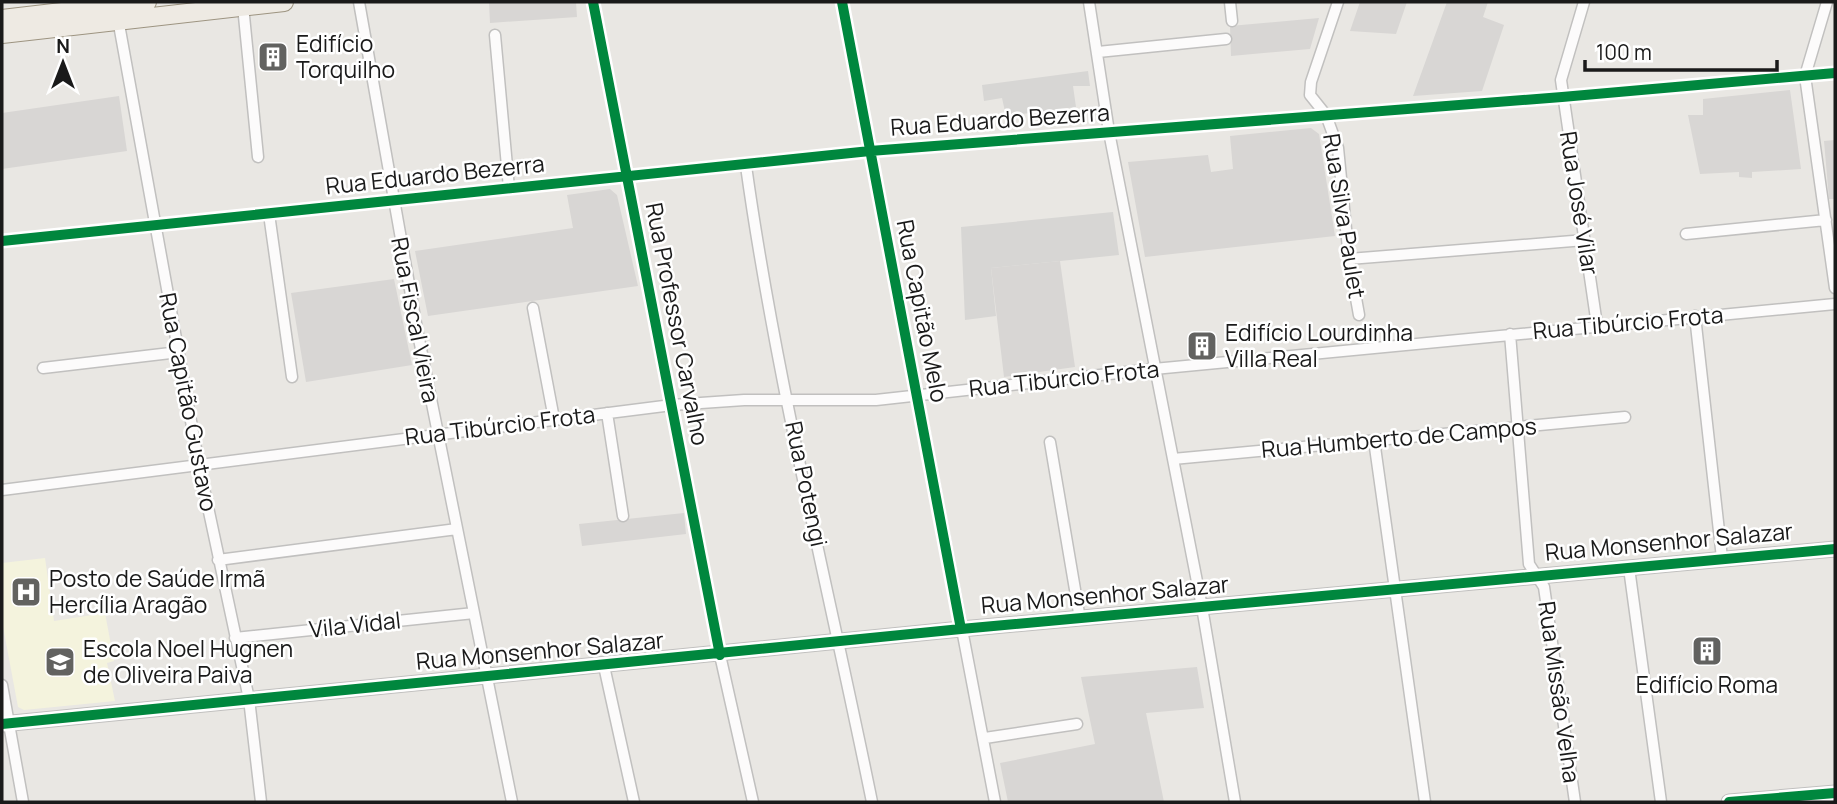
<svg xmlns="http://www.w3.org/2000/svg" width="1837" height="804" viewBox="0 0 1837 804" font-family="Manrope,sans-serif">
  <rect width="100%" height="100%" fill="#e9e7e3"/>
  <path fill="#d8d6d4" d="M489,2H576L577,17L490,23Z
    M1360,2H1407L1396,34L1350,31Z
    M1447,2H1488L1483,17L1504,25L1482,91L1413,96Z
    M1319,18L1310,49L1231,56L1230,26Z
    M1790,90L1801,169L1752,172V178L1739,177V172L1700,174L1688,115H1703V99Z
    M119,96L127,151L2,169V113Z
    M1311,128L1319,134L1335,236L1145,257L1128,162L1208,155L1211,172L1233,169L1230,136Z
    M1835,140V199H1829L1824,141Z
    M610,189L617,195L638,286L428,316L415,251L573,228L567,195Z
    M1060,261L1075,367L1004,377L991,268Z
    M394,279L412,365L306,382L291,293Z
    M684,513L686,534L582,546L579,524Z
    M1197,667L1204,708L1146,713L1164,802H1008L1000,763L1095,744L1081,677Z"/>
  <path fill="#f4f3dd" d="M45,558L54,621L105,613L114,661L107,663L115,701L24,710L18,707L2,621V563Z"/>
  <path fill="#d7d6d4" d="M1088,71L1090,86H1073L1076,107L1006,116L1002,98L984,101L982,85Z
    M1113,212L1119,255L991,268L996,316L965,320L961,227Z"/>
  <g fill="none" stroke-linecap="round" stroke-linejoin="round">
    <g stroke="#c1c0bf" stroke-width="13">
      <path id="minor" d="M359,2L417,329L512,802
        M593,2L720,655L753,802
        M842,2L995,802
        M1089,2L1109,132L1202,607L1235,802
        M1230,2L1232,21
        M1338,2L1311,82L1310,95L1326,115L1338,148L1349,259L1359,315
        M1584,2L1561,80L1597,325
        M1827,2L1805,76L1835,288
        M243,6L258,157
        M118,19L199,465L249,699L261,802
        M495,35L509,188
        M1098,52L1226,39
        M746,166C776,380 829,590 872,802
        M269,214L292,377
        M1686,234L1826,220
        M2,241L870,151L1562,97L1835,73
        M1349,259L1585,240
        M533,308L554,419
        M1695,316L1722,558
        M1510,334L1529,564L1544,587L1575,802
        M43,368L179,352
        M607,413L623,516
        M1374,440L1425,802
        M1050,442L1080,619
        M1173,459L1625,417
        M2,490L672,405L744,400H876L1154,369L1835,304
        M218,560L457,529
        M1629,568L1661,802
        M235,638L474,613
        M604,666L634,802
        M2,685L23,802
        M985,738L1077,724"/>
    </g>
    <g stroke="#c1c0bf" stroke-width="17">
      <path id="tertiary" d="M2,724L961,629L1835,549
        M1729,802L1835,793"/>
    </g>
    <g stroke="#9d9481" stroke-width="20">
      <path id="primary" d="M2,19L147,2
        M2,34L284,2"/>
    </g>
    <use href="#minor" stroke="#fcfbfb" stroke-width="10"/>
    <use href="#tertiary" stroke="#fcfbfb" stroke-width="14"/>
    <use href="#primary" stroke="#eeeae3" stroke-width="18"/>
    <g stroke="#fff" stroke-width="15">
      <path id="cycleway" d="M593,2L720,655
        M842,2L961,629
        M2,241L870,151L1562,97L1835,73
        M2,724L961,629L1835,549
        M1729,802L1835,793"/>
    </g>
    <use href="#cycleway" stroke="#00873e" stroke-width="10"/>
  </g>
  <defs>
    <g id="building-square" transform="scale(1.575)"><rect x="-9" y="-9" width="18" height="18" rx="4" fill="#626260" stroke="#fff"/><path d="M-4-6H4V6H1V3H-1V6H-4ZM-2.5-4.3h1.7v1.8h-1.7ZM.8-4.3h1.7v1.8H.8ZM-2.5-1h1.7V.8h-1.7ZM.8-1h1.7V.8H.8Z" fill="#fff"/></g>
    <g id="hospital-square" transform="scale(1.575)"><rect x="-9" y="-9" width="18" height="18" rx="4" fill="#626260" stroke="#fff"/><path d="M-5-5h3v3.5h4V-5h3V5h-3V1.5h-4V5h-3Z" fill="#fff"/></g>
    <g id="school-square" transform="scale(1.575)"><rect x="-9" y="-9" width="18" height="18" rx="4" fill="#626260" stroke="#fff"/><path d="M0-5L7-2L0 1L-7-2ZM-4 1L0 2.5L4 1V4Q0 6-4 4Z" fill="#fff"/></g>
  </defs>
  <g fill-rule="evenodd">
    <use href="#building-square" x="273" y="57"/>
    <use href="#building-square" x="1202" y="346"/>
    <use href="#hospital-square" x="26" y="592"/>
    <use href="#building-square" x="1707" y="651"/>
    <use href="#school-square" x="60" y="662"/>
  </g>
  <g text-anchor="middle" stroke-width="5" stroke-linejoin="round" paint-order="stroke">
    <g font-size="23" fill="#1a1a1a" stroke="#fff" text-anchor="start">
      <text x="296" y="52">Edifício<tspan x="296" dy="26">Torquilho</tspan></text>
      <text x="1225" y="341">Edifício Lourdinha<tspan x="1225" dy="26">Villa Real</tspan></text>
      <text x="49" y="587">Posto de Saúde Irmã<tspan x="49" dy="26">Hercília Aragão</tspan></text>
      <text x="83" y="657">Escola Noel Hugnen<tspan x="83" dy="26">de Oliveira Paiva</tspan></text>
      <text x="1707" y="693" text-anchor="middle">Edifício Roma</text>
    </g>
    <g font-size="23" fill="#1a1a1a" stroke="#fff">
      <text transform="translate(1000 120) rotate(-4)" y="8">Rua Eduardo Bezerra</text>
      <text transform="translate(435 175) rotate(-6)" y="8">Rua Eduardo Bezerra</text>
      <text transform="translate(1579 203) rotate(81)" y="8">Rua José Vilar</text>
      <text transform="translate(1344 216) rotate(81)" y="8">Rua Silva Paulet</text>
      <text transform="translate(922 311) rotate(79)" y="8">Rua Capitão Melo</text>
      <text transform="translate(415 320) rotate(79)" y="8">Rua Fiscal Vieira</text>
      <text transform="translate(1628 323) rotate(-5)" y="8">Rua Tibúrcio Frota</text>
      <text transform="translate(677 324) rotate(79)" y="8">Rua Professor Carvalho</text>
      <text transform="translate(1064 379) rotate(-6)" y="8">Rua Tibúrcio Frota</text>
      <text transform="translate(188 402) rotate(79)" y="8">Rua Capitão Gustavo</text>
      <text transform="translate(500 426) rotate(-7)" y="8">Rua Tibúrcio Frota</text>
      <text transform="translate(1399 438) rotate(-5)" y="8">Rua Humberto de Campos</text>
      <text transform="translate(806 484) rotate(78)" y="8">Rua Potengi</text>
      <text transform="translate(1669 542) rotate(-5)" y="8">Rua Monsenhor Salazar</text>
      <text transform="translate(1105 595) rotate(-5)" y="8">Rua Monsenhor Salazar</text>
      <text transform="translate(355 625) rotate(-6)" y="8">Vila Vidal</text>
      <text transform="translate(540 651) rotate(-5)" y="8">Rua Monsenhor Salazar</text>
      <text transform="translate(1559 692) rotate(82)" y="8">Rua Missão Velha</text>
    </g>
  </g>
  <rect width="1837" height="804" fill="none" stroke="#1a1a1a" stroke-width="7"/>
  <g transform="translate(63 63)" stroke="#ffffff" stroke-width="5" paint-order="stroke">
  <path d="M0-5L12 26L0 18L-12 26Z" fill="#1a1a1a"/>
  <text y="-10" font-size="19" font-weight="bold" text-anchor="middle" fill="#1a1a1a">N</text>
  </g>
  <path d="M1585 60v10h192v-10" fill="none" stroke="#1a1a1a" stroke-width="3.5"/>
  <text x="1596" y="60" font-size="21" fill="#1a1a1a" stroke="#ffffff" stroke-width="5" paint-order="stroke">100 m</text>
</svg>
